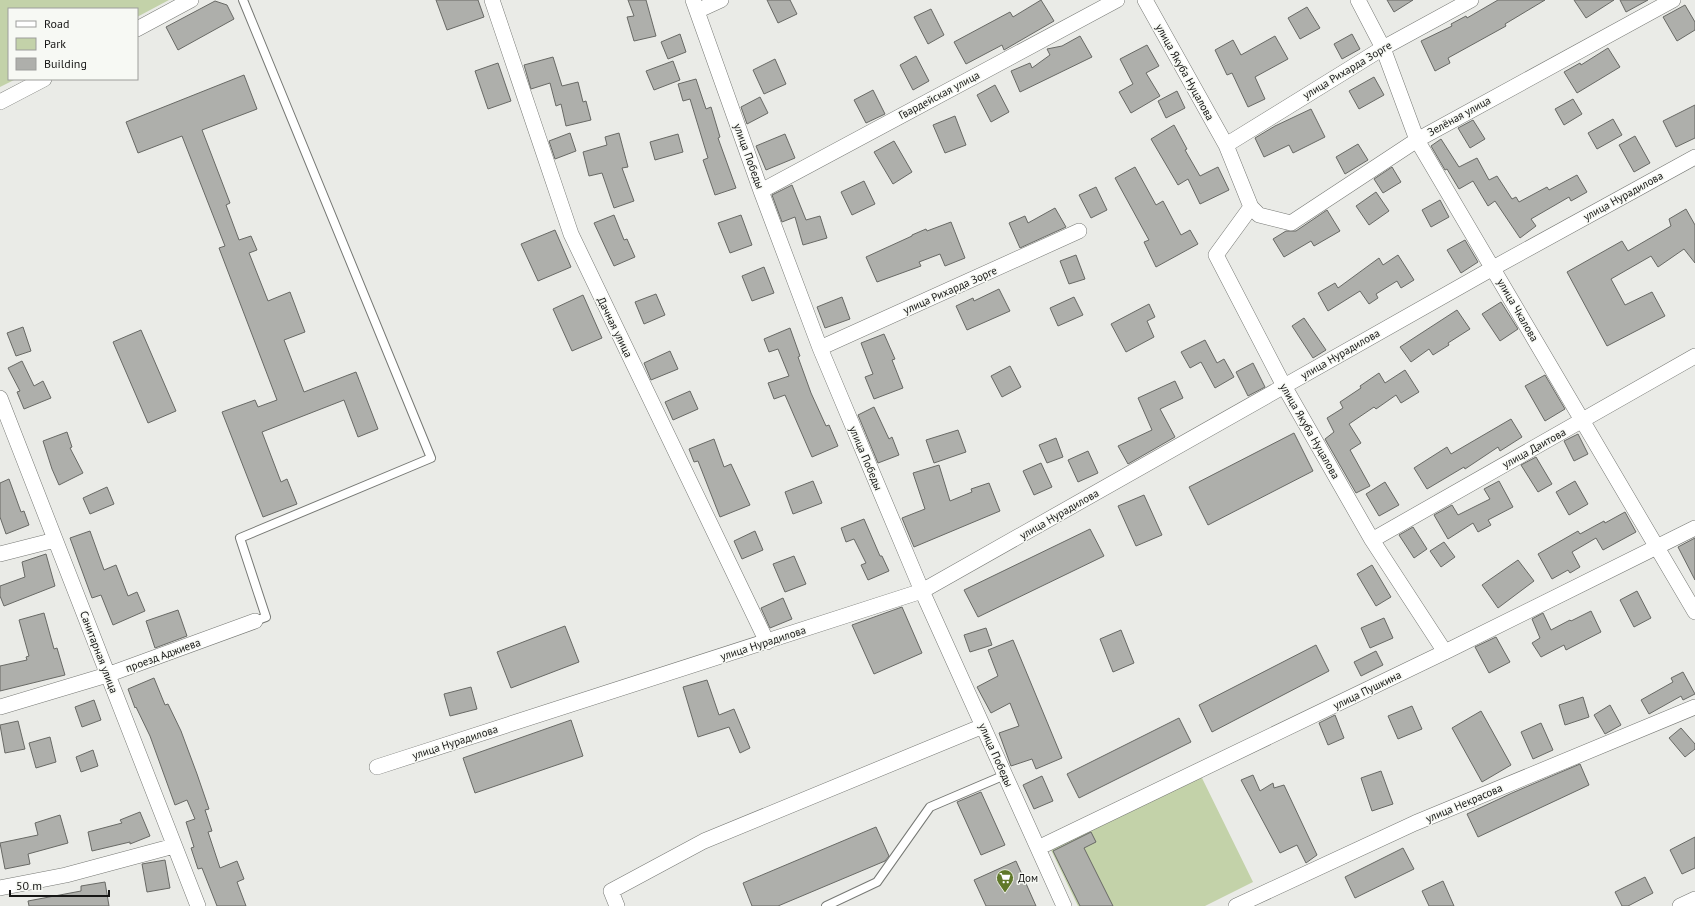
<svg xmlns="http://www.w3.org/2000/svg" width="1695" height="906" viewBox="0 0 1695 906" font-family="'PT Sans',sans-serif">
  <rect width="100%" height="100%" fill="#eaebe7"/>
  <path fill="#c3d2a9" d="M0,0H169L137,17V9H9V79H16L0,87Z
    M1201,776L1253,882L1205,906H1078L1051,850Z"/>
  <path fill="#aeafab" stroke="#686965" d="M436,0H478L484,17L447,30Z
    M628,0H646L656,36L634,41L627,17L634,16Z
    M767,0H790L797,14L778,23Z
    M1041,0L1054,21L1004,50L1002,45L966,64L954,42L1010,12L1013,17Z
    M1387,0H1413L1394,12Z
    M1498,0H1545L1505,24L1506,26L1448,58L1450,63L1435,71L1421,41L1452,26L1451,24L1466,16L1467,18Z
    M1574,0H1614L1586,18Z
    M1620,0H1648L1626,12Z
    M215,1L227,5L234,19L178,50L166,27Z
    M1685,5L1695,22V30L1677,41L1663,17Z
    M1307,7L1320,28L1300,39L1288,18Z
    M931,9L944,35L928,44L914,17Z
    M680,34L686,52L668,59L661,42Z
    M1352,34L1360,49L1342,59L1334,44Z
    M1080,36L1092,57L1020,92L1011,71L1030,63L1032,68L1050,55L1047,49L1062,46Z
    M1275,36L1288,59L1255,77L1265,99L1248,107L1232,73L1227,75L1215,50L1233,40L1241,55Z
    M1147,45L1159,66L1146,73L1160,96L1131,113L1119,92L1133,84L1120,59Z
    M1608,48L1620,67L1577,93L1564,72L1580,63L1581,65Z
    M916,56L929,81L913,90L900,65Z
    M553,57L562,86L578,82L583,102L586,101L591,120L566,126L561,104L556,106L550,83L531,89L524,65Z
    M775,59L786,84L764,94L753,70Z
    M673,61L680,80L654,90L646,71Z
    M498,63L511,101L488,109L475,71Z
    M244,75L257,109L202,130L230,203L226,205L239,240L251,236L257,250L249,253L268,301L290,292L305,332L284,340L304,392L356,372L378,429L358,437L344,400L262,432L281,482L287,479L297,504L263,517L222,412L255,400L258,407L277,400L219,248L225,246L182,136L138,153L126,122Z
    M1374,77L1384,95L1359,109L1349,91Z
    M696,79L706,109L711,107L720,137L718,138L736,188L715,195L703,160L708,158L690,99L683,101L678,84Z
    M995,85L1009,112L991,122L977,95Z
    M873,90L885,114L866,123L854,100Z
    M1177,91L1185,108L1166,118L1158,101Z
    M760,97L768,113L747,124L741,107Z
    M1573,99L1582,114L1564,125L1555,109Z
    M1695,105V138L1676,147L1663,121Z
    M1311,109L1325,137L1293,153L1289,145L1264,157L1255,138L1275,126Z
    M955,116L966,145L945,153L933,125Z
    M1613,119L1622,135L1597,149L1588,133Z
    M1473,120L1485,139L1470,148L1458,128Z
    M1174,125L1187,149L1185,150L1200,176L1218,167L1229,190L1200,204L1188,179L1178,185L1151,139Z
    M570,133L576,151L555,159L549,141Z
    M619,133L628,167L622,168L634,201L614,208L602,173L589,176L583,152L607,145L605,137Z
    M678,134L683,152L655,160L650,142Z
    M785,134L795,158L766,170L756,146Z
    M1635,136L1650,163L1634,172L1619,145Z
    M1441,139L1459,167L1477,158L1489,180L1497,176L1512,199L1516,197L1519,202L1547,187L1549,190L1577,175L1587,192L1571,201L1569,197L1531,219L1536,226L1520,238L1495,201L1488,206L1473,181L1459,189L1447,169L1445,170L1431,146Z
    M894,141L912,172L893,184L874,152Z
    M1358,144L1368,160L1345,174L1336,157Z
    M1135,167L1156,205L1163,201L1181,235L1190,230L1198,244L1156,267L1144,242L1149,240L1115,178Z
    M1392,167L1401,182L1383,193L1374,179Z
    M864,181L875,204L852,215L841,192Z
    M792,185L806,220L820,216L827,238L803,245L795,217L782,222L772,195Z
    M1096,187L1107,210L1091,218L1079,195Z
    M1376,192L1389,211L1369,225L1356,206Z
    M1440,200L1449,217L1431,227L1422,210Z
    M1055,208L1066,227L1020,248L1009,223L1025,216L1028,223Z
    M1686,209L1695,225V263L1684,249L1658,267L1651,256L1611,279L1625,305L1652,292L1665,316L1607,346L1567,272L1622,241L1628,251L1671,226L1669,219Z
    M1327,210L1340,231L1314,246L1311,241L1284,257L1273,239L1286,231H1296Z
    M614,215L624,240L627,239L635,257L614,266L594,223Z
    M741,215L752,245L730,253L718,223Z
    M951,222L965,258L945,266L940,254L919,262L921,266L877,282L866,257L912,236V235L926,229L927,231Z
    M555,230L571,267L538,281L521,244Z
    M1465,240L1478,262L1461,273L1447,250Z
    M1076,255L1085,279L1069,284L1060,261Z
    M1398,255L1414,280L1401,288L1397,281L1376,294L1378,298L1369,304L1360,291L1328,311L1318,293L1335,283L1338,288L1379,258L1383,265Z
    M764,267L774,293L752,301L742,276Z
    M999,289L1010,311L967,330L956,306L973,298L974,301Z
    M656,294L665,315L644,324L635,302Z
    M583,295L602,338L572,351L553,309Z
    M842,297L850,319L825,328L817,307Z
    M1074,297L1083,315L1058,326L1050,308Z
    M1501,302L1518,329L1500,341L1482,314Z
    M1149,304L1155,317L1147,321L1154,337L1126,352L1111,324Z
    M1457,310L1470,329L1448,343L1449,345L1433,355L1429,349L1411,362L1400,347Z
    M1304,318L1326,350L1313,358L1292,326Z
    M23,327L31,351L16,356L7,333Z
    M790,328L800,356L798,357L811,393L826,426L829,425L838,446L812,457L785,395L774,399L768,383L789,376L778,349L769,352L764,339Z
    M141,330L176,411L148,423L113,342Z
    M884,334L895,359L892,360L903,388L874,399L865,377L873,374L861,343Z
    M1205,340L1217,363L1224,359L1234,377L1215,388L1201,362L1190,368L1181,352Z
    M670,351L678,369L651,380L644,363Z
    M22,361L34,386L43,381L51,398L24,409L17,392L20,391L8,368Z
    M1253,363L1265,387L1248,396L1236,372Z
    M1010,366L1021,387L1002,397L991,376Z
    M1405,370L1419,392L1401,403L1396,395L1376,409L1374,407L1349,424L1361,443L1350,450L1370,486L1356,493L1325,439L1334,432L1327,418L1343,408L1340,402L1361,388L1360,386L1379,373L1385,383Z
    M1545,375L1565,409L1545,421L1525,386Z
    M1175,381L1183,398L1160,409L1175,437L1128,464L1118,446L1152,430L1138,398Z
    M690,391L698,409L673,420L665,402Z
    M874,407L889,439L892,437L899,455L878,463L858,415Z
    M1511,419L1522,437L1500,451L1498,447L1465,469L1464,467L1427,489L1414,468L1447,447L1451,454Z
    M958,430L966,452L934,463L926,440Z
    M67,432L72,447L70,448L83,473L59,485L52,469L43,441Z
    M1294,433L1313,471L1208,525L1189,487Z
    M1578,434L1588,454L1574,461L1564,441Z
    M1056,438L1063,457L1047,463L1039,445Z
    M714,439L724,467L731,464L750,505L720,517L698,461L694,462L689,449Z
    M1088,451L1098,473L1078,482L1068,460Z
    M1536,457L1552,484L1538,492L1521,465Z
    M1041,463L1052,487L1034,495L1023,471Z
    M939,465L950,501L972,492L971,489L989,483L1000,511L914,547L902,518L925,509L913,473Z
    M9,479L21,512L24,511L29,525L6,534L0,517V483Z
    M813,481L822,503L793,514L785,492Z
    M1499,481L1513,507L1488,520L1491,525L1478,532L1473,523L1448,539L1434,515L1452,505L1458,515L1490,499L1484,489Z
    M1575,481L1588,504L1569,515L1556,492Z
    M1385,482L1399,505L1379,516L1366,494Z
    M107,487L114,504L90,514L83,498Z
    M1144,495L1162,535L1136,546L1118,506Z
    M1625,512L1636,532L1603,550L1596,538L1572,552L1580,567L1570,573L1568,570L1552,579L1538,554L1578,531L1580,534L1604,521L1605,523Z
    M864,519L880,556H882L889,571L868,580L861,565L866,563L854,539L846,542L841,528Z
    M1413,527L1427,549L1414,558L1399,535Z
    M1090,529L1104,556L978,617L964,590Z
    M90,531L104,570L116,565L128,596L137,592L145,611L113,625L101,595L92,598L70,538Z
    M755,531L763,550L742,559L734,541Z
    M1695,538V580L1678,547Z
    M1444,542L1455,557L1441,567L1430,551Z
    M46,554L55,586L4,606L0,596V586L25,577L22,562Z
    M794,556L806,584L785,592L773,564Z
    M1518,560L1534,581L1498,608L1482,585Z
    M1372,565L1391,597L1376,606L1357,574Z
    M1637,591L1651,618L1634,627L1620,600Z
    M783,598L792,619L770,628L761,608Z
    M902,607L922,653L874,674L852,625Z
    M178,610L187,636L155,648L146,621Z
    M1591,611L1601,632L1566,650L1564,645L1541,657L1532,643L1540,638L1532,619L1543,613L1551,630L1570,620L1571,621Z
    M44,613L54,649L57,648L65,675L0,691V666L27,660L26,657L29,656L19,620Z
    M1384,618L1393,638L1370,648L1361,628Z
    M565,626L579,662L511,688L497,652Z
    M986,628L992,645L970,652L964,635Z
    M1121,630L1134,663L1113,672L1100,639Z
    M1496,637L1510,662L1489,673L1475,647Z
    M1013,640L1062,758L1036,769L1032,759L1011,766L999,733L1019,726L1010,703L991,713L977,687L998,676L988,650Z
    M1316,645L1329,671L1212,732L1199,705Z
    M1376,651L1383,665L1361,676L1354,662Z
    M1683,672L1695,694L1683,700L1681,696L1649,714L1641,700L1673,682L1671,678Z
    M154,678L165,705L168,704L181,731L197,774L209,809L205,810L212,831L208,832L220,868L237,861L244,879L237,882L246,906H217L202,868L198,869L191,848L194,847L186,822L195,819L187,800L175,805L150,736L136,707L135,708L128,689Z
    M707,680L719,715L734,709L750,748L740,753L729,727L698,737L683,687Z
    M471,687L477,709L450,716L444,694Z
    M1583,697L1589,717L1565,725L1559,705Z
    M94,700L101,720L82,727L75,707Z
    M1610,705L1621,725L1605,734L1594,715Z
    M1412,706L1422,729L1398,739L1388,716Z
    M1481,711L1511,765L1482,782L1452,728Z
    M1335,715L1344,738L1328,745L1319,723Z
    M1179,718L1191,742L1079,798L1067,774Z
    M571,720L583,756L475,793L463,758Z
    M18,721L25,749L5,753L0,725Z
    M1541,723L1553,750L1533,759L1521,732Z
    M1681,728L1695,744V749L1685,757L1669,738Z
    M50,737L56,762L36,768L29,743Z
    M93,750L98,766L81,772L76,757Z
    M1580,764L1589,785L1478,837L1467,814L1512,793Z
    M1381,771L1393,804L1372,811L1361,778Z
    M1253,775L1260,791L1273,783L1274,788L1284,785L1317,855L1306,863L1297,845L1280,853L1241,780Z
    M1042,776L1053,801L1034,809L1023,785Z
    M981,792L1005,845L981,855L957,802Z
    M140,812L150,836L130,844V842L92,851L88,832L122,823L120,820Z
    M60,815L68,843L28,854L30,864L5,869L0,843L38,835L35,823Z
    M876,827L889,856L885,861L778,906H752L743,883Z
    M1091,832L1096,842L1084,848L1113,906H1080L1053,851Z
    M1695,837V868L1682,874L1670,850Z
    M1403,848L1414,869L1355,898L1345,877Z
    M165,860L170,888L147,892L142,864Z
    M1016,861L1036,906H986L974,880Z
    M1645,877L1653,893L1628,906H1622L1615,892Z
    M1443,881L1454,906H1429L1422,891Z
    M105,882L109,906H29L28,901L81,891V886Z"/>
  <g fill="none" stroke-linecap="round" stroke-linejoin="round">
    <g stroke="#767874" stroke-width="10">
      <path id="lane" d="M243,0L431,458L240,538L266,617L255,621
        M826,906L877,882L930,807L1005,775"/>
    </g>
    <g stroke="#767874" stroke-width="16">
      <path id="street" d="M492,0L571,234L767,642
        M693,0L761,191L820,348L922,591L1064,906
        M1145,0L1226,145L1251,207L1259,215L1291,223L1417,140L1673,0
        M1358,0L1383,48L1417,140L1695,612
        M697,11L721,0
        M137,29L191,0
        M0,102L44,79
        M1226,145L1383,48L1471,0
        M761,191L1117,0
        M1251,207L1216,255L1284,386L1372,540L1445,652
        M820,348L1079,231
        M0,398L198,906
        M1372,540L1695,356
        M0,554L55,540
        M0,707L107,675L255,621
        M377,767L922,591L1493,268L1695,157
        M1038,848L1449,650L1695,528
        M0,888L66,875L174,846
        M617,906L611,891L704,841L983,726
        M1236,906L1415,823L1695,707
        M1680,906L1695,899"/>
    </g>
    <use href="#lane" stroke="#fff" stroke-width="8"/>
    <use href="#street" stroke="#fff" stroke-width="15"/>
  </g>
  <defs>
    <g id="supermarket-pin" transform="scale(0.9)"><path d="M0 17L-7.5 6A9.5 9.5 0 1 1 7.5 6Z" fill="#60782a" stroke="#f7f9f4"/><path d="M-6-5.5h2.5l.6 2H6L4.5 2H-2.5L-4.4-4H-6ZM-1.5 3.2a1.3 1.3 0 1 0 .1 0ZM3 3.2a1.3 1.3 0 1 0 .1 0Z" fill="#fff"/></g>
  </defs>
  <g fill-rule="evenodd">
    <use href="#supermarket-pin" x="1005" y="878"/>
  </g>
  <g text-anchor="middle" stroke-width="3" stroke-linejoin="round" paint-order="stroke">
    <g font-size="11" fill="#161615" stroke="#f7f9f4">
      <text transform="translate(1347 70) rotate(-31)" y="4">улица Рихарда Зорге</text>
      <text transform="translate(1185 72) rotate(61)" y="4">улица Якуба Нуцалова</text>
      <text transform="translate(939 95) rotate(-28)" y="4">Гвардейская улица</text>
      <text transform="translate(1459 116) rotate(-29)" y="4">Зелёная улица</text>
      <text transform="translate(749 156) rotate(70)" y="4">улица Победы</text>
      <text transform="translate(1623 196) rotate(-29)" y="4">улица Нурадилова</text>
      <text transform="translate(950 290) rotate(-24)" y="4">улица Рихарда Зорге</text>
      <text transform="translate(1518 310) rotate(60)" y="4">улица Чкалова</text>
      <text transform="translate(615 327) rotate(64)" y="4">Дачная улица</text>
      <text transform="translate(1340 354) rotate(-30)" y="4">улица Нурадилова</text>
      <text transform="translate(1310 431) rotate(60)" y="4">улица Якуба Нуцалова</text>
      <text transform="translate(1534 448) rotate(-29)" y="4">улица Даитова</text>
      <text transform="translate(866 458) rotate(67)" y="4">улица Победы</text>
      <text transform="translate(1059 514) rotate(-30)" y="4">улица Нурадилова</text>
      <text transform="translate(763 643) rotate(-18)" y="4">улица Нурадилова</text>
      <text transform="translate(99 652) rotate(69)" y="4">Санитарная улица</text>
      <text transform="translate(163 655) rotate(-20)" y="4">проезд Аджиева</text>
      <text transform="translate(1367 690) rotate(-26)" y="4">улица Пушкина</text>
      <text transform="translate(455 742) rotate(-18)" y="4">улица Нурадилова</text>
      <text transform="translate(996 755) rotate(66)" y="4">улица Победы</text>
      <text transform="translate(1464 803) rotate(-23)" y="4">улица Некрасова</text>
    </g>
    <g font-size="11" fill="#161615" stroke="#f7f9f4" text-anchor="start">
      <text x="1018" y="882">Дом</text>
    </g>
  </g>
  <rect x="8" y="8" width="130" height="72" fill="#f7f9f4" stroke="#9d9e9b"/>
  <rect x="16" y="21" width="20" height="6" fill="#ffffff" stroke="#9d9e9b"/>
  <text x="44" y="28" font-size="12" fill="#161615">Road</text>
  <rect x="16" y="38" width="20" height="12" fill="#c3d2a9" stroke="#9d9e9b"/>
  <text x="44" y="48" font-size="12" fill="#161615">Park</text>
  <rect x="16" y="58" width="20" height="12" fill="#aeafab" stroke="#9d9e9b"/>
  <text x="44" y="68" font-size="12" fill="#161615">Building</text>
  <path d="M10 890v6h99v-6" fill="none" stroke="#161615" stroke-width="2"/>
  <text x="16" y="890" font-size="12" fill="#161615" stroke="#f7f9f4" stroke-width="3" paint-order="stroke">50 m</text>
</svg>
